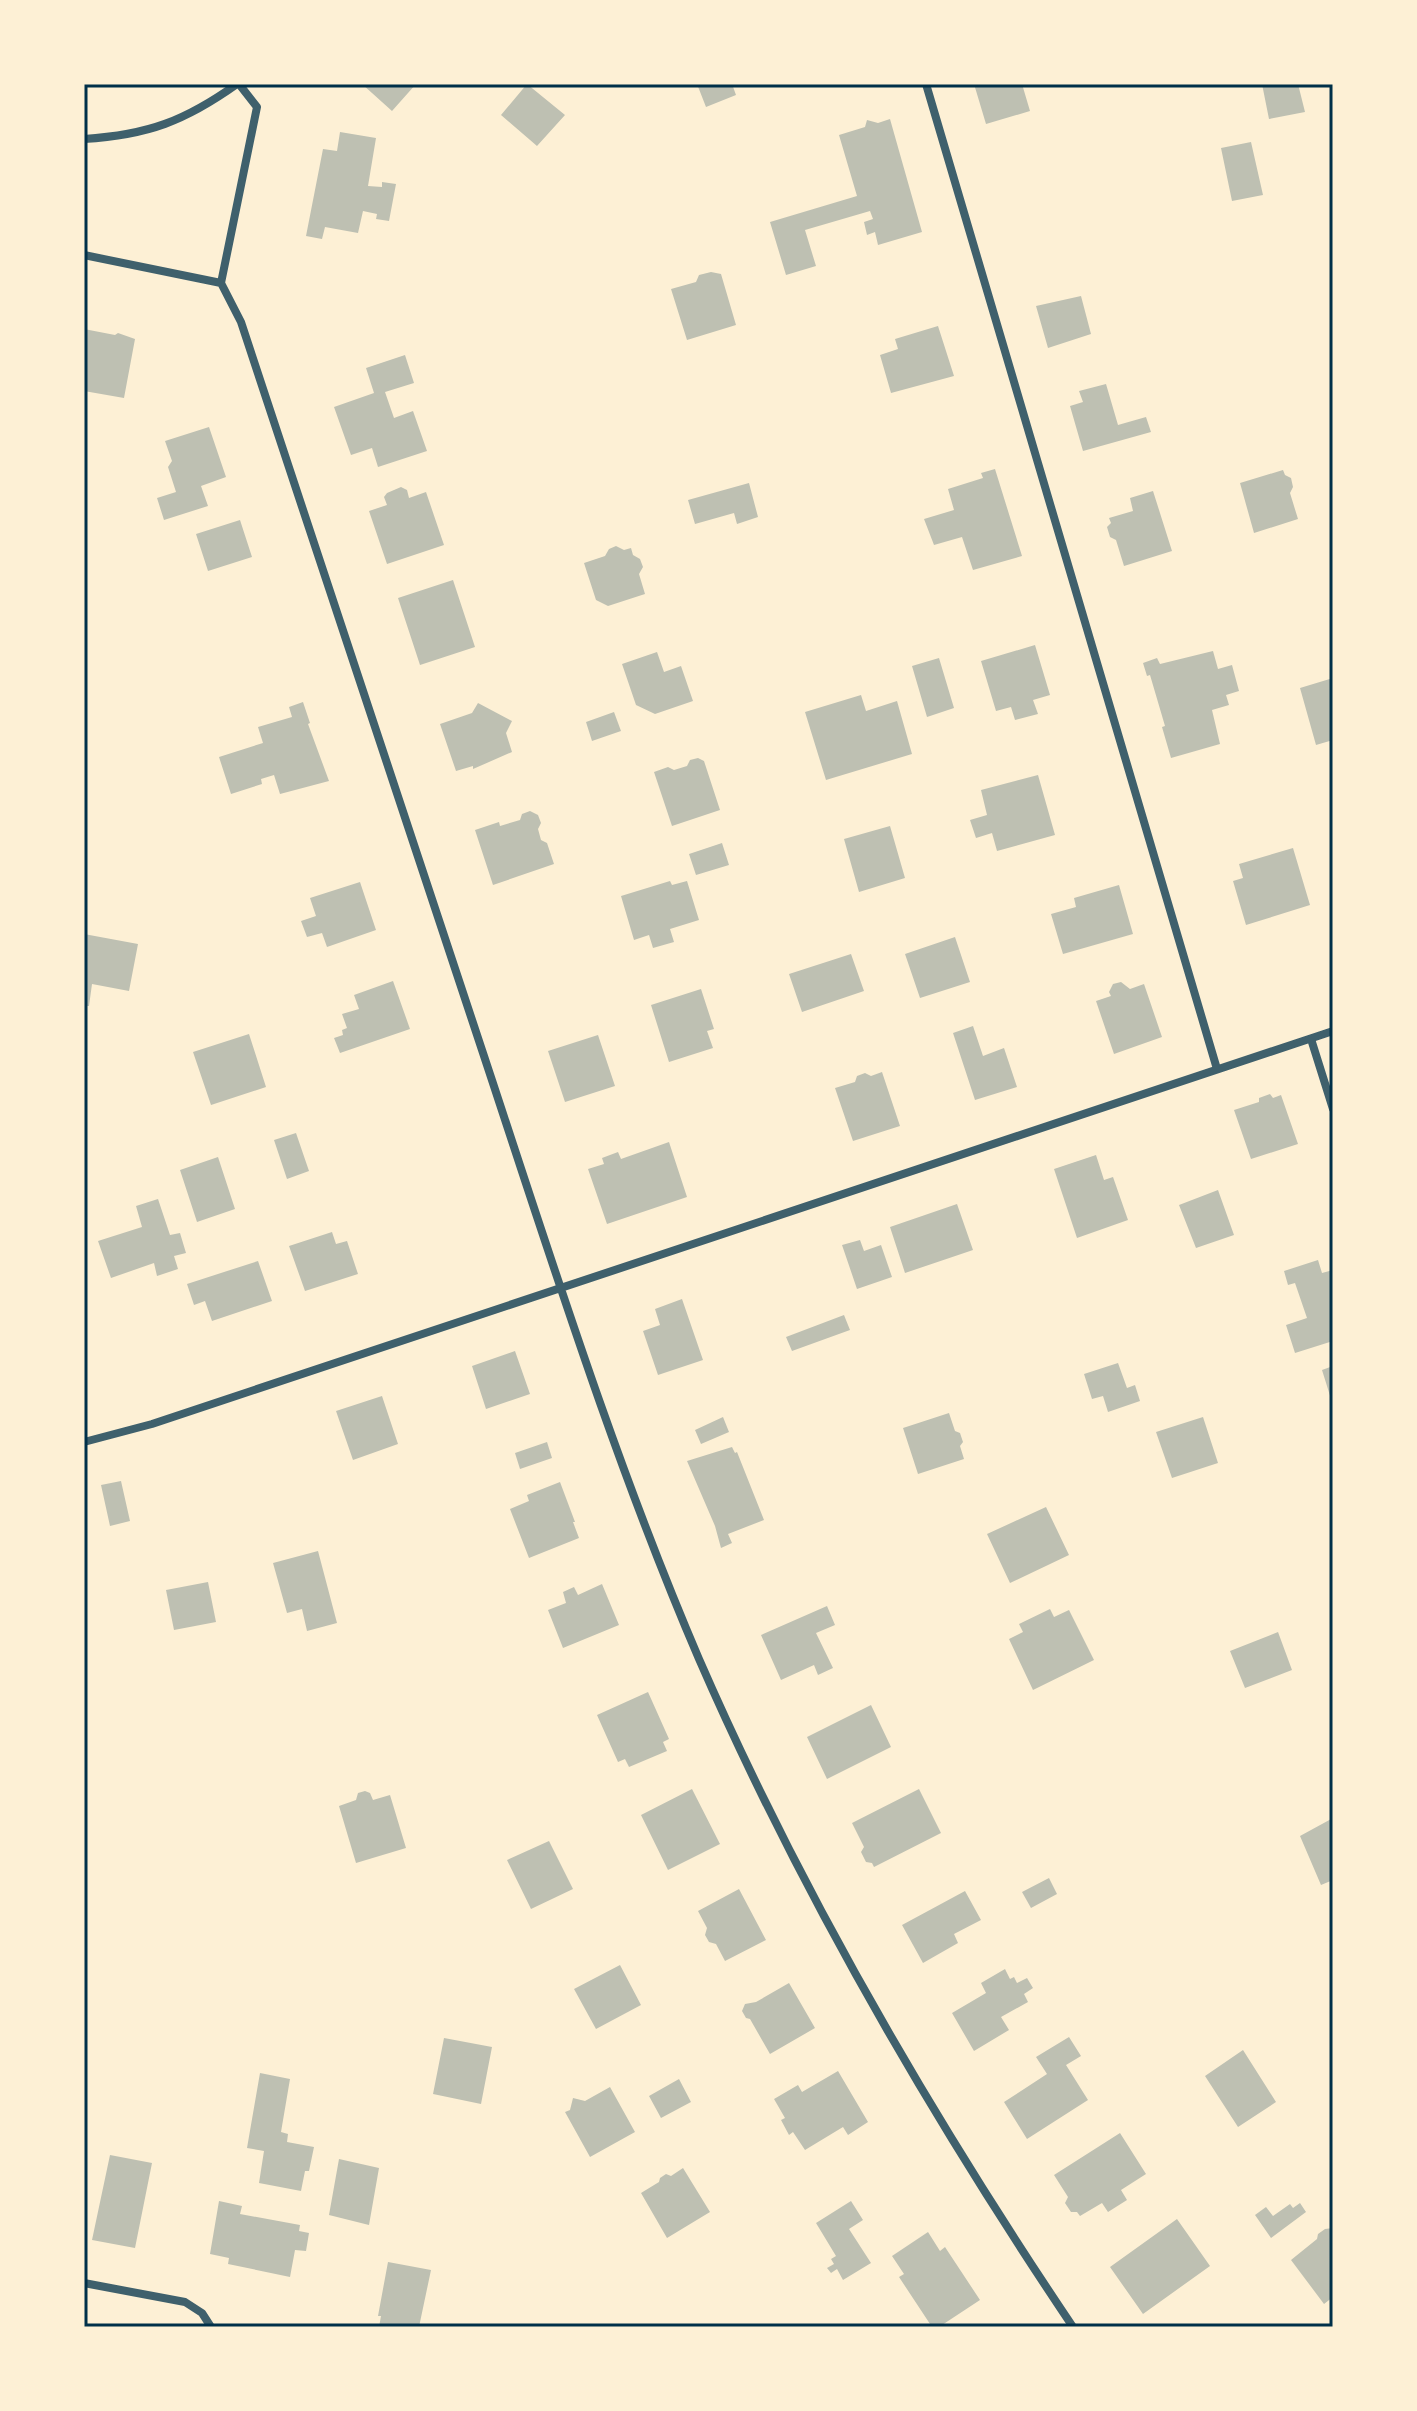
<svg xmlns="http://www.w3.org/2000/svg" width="1417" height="2411" viewBox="0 0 1417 2411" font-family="Overpass,sans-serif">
  <rect width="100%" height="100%" fill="#fdf0d5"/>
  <path fill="#bec0b2" d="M362,84H416L392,111Z
    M527,84L565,115L537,146L501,115Z
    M697,84H732L736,95L706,107Z
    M974,84H1022L1030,111L986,124Z
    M1262,84H1298L1305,112L1269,119Z
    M890,119L922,232L878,245L875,232L867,235L864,222L873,219L870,211L805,230L816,266L786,275L770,222L857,196L839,135L865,127L867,120L878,123Z
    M340,132L376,138L368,186L382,187V182L396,184L389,221L376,219L377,214L363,211L358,233L325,227L322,239L306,236L323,149L337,151Z
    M1251,142L1263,195L1232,201L1221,148Z
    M711,272L721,274L736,325L687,340L671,289L696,282L699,275Z
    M1081,296L1091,334L1048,348L1036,306Z
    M938,326L954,376L891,393L880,355L898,349L895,339Z
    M84,329L115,335L118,333L135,339L124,398L84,391Z
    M405,355L414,383L385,392L394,418L413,411L427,451L378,467L372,448L351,455L334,407L374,393L366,368Z
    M1106,384L1118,425L1146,417L1151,432L1083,451L1070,406L1083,402L1079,391Z
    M209,427L226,477L201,486L208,506L164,520L157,498L176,492L168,467L172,461L165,441Z
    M995,469L1022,556L973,570L962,537L934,545L924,519L954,510L948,489L983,478L981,473Z
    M1283,470L1285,475L1291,478L1293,487L1290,493L1298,519L1254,533L1240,483Z
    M749,483L758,517L737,524L734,513L695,524L688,500Z
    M401,487L407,490L409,498L426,492L444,545L387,564L369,511L387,505L384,497L387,493Z
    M1153,491L1172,551L1124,566L1116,540L1110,537L1107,527L1111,523L1109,518L1133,511L1130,498Z
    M240,520L252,557L208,571L196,534Z
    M616,546L624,550L631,548L633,555L640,559L643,567L639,574L645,594L608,606L596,600L584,563L605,556L609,549Z
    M453,580L475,647L420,665L398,598Z
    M1035,645L1050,695L1033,700L1038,714L1015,720L1011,707L996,711L981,661Z
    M1213,651L1218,669L1232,665L1239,691L1226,695L1229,705L1212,710L1220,744L1171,758L1162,727L1165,726L1150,675L1147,676L1143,663L1157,658L1160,664Z
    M657,652L664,672L681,666L693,701L655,714L636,705L622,664Z
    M939,658L954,708L927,717L912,666Z
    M1333,678V740L1316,745L1300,688Z
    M861,695L866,711L897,701L912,754L826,780L805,712Z
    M303,702L310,723L308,724L329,781L280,794L274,775L261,779L262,784L231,794L219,757L263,743L258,727L292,717L289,707Z
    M478,703L512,721L506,733L512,752L473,769V766L456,771L440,724L472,713Z
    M614,712L621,731L592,741L586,722Z
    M698,758L704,761L720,810L672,826L654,772L668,767L674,770L687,766L690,760Z
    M1038,775L1055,835L997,851L992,833L976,838L970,820L987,815L981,790Z
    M530,811L538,815L541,823L538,829L541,840L547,843L554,864L493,885L475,830L499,822L500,826L520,820L522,814Z
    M890,826L905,878L859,892L844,839Z
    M722,843L729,865L696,875L689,854Z
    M1293,848L1310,905L1246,925L1233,881L1243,878L1239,864Z
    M670,881L672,885L687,881L699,920L670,929L674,942L653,948L649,935L634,940L621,896Z
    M360,882L376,930L327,947L322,933L307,937L301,921L316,916L310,898Z
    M1119,885L1133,934L1063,954L1051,914L1076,907L1074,898Z
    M84,934L138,944L129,991L92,984L89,1006H84Z
    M955,937L970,982L920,998L905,954Z
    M851,954L864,991L802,1012L789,974Z
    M393,981L410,1029L340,1053L334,1038L343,1035L342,1030L347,1028L342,1014L359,1009L354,995Z
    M1121,982L1130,989L1144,984L1162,1037L1114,1054L1096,1001L1111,996L1109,992L1113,984Z
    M701,989L714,1029L707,1031L713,1048L669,1062L651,1005Z
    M973,1026L983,1056L1004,1048L1017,1087L975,1100L953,1033Z
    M249,1034L266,1087L211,1105L193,1052Z
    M598,1035L615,1086L565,1102L548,1051Z
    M882,1072L900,1126L853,1141L835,1088L855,1082L857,1076L865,1073L871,1076Z
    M1270,1094L1273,1098L1281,1095L1298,1144L1251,1159L1234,1110L1259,1102V1098Z
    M296,1133L309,1171L287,1179L274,1140Z
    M669,1142L687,1197L607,1224L588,1169L604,1164L602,1158L618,1152L621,1159Z
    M1096,1155L1104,1180L1113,1177L1128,1220L1077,1238L1054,1169Z
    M218,1157L235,1209L197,1222L180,1170Z
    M1218,1190L1234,1235L1196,1248L1179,1205Z
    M158,1199L170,1235L180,1233L186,1253L174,1256L178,1269L157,1276L154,1263L111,1278L98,1241L142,1227L136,1206Z
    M957,1204L973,1250L905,1273L890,1227Z
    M332,1232L336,1244L347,1241L358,1274L305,1291L289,1246Z
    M860,1240L864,1251L881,1245L892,1277L857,1289L842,1245Z
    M1318,1260L1322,1273L1333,1270V1341L1295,1353L1286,1325L1307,1318L1295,1283L1288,1285L1284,1271Z
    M258,1261L272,1301L212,1321L205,1301L194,1305L187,1284Z
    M682,1299L703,1360L658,1375L643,1331L660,1325L655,1309Z
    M844,1315L850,1330L792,1351L786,1337Z
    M515,1351L530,1394L486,1409L472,1366Z
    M1118,1363L1127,1388L1135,1385L1140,1401L1108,1412L1103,1396L1092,1399L1084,1374Z
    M1333,1366V1402H1332L1322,1370Z
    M382,1396L398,1444L353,1460L336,1411Z
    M949,1413L955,1431L960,1433L963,1442L960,1446L964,1459L918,1474L903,1428Z
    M723,1417L729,1432L701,1444L695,1430Z
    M1203,1417L1218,1463L1172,1478L1156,1432Z
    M547,1442L552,1458L520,1469L515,1453Z
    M732,1447L735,1453L737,1452L764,1520L728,1534L732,1543L721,1548L715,1526L687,1461Z
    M121,1481L130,1521L110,1526L101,1485Z
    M560,1482L575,1522H573L579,1538L529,1558L510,1509L529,1501L527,1495Z
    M1046,1507L1069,1555L1010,1583L987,1534Z
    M318,1551L337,1623L307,1631L302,1609L287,1613L273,1563Z
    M208,1582L216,1622L174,1630L166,1590Z
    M602,1584L619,1625L563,1648L548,1610L566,1603L563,1592L574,1587L578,1595Z
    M827,1606L835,1625L816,1633L833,1668L818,1675L814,1665L781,1680L761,1635Z
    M1050,1609L1054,1617L1069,1610L1094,1660L1033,1690L1009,1639L1023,1632L1019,1624Z
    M1278,1632L1292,1670L1245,1688L1230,1651Z
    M648,1692L669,1739L663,1742L667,1751L629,1767L625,1759L618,1762L597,1715Z
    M871,1705L891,1747L827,1779L807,1737Z
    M692,1789L720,1844L668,1870L641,1815Z
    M919,1789L941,1833L874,1867L872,1863L866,1862L861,1852L864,1847L852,1823Z
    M365,1791L370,1793L373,1800L390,1795L406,1848L356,1863L339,1806L356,1800L358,1793Z
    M1333,1818V1880L1321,1885L1300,1836Z
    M549,1841L573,1889L531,1909L507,1860Z
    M1049,1878L1057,1894L1031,1908L1022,1892Z
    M739,1889L766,1940L725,1961L716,1944L709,1942L705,1935L707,1928L698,1911Z
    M965,1891L981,1920L954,1934L958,1943L923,1963L902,1925Z
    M620,1965L641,2005L596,2029L574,1989Z
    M1005,1969L1010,1979L1014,1977L1017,1983L1027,1978L1033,1988L1024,1994L1028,2002L1001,2017L1009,2030L974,2051L952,2013L986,1993L981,1983Z
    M789,1983L815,2028L770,2054L750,2019L746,2018L742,2011L745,2004L756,2002Z
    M1069,2037L1081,2056L1066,2065L1088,2100L1027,2139L1004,2102L1047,2074L1036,2057Z
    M444,2038L492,2047L481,2104L433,2094Z
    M1243,2050L1276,2102L1238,2127L1205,2076Z
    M838,2071L868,2122L848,2135L843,2127L805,2150L793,2132L789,2135L781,2120L785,2118L774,2099L798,2085L802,2092Z
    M260,2073L290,2079L281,2132L288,2134L287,2142L314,2147L309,2171H305L301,2191L259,2183L264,2151L247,2148Z
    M679,2079L691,2102L661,2118L649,2096Z
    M610,2087L635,2132L590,2157L565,2112L570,2110L573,2098L585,2101Z
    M1120,2133L1146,2174L1121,2190L1127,2200L1108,2212L1102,2203L1080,2216L1077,2212H1071L1065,2203L1068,2197L1054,2175Z
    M110,2155L152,2163L135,2248L92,2240Z
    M339,2159L379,2168L369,2225L329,2215Z
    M683,2168L710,2212L667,2238L641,2193L659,2182L660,2178L666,2174L671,2176Z
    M219,2201L242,2206L240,2214L300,2225L299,2231L309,2233L306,2251L295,2250L290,2277L228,2264L229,2258L210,2254Z
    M851,2201L863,2220L849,2229L871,2263L843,2280L837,2269L831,2273L827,2268L834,2264L831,2259L836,2256L816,2223Z
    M1300,2203L1306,2212L1271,2238L1255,2215L1266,2207L1273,2216L1290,2204L1293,2208Z
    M1177,2219L1210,2266L1143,2314L1110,2267Z
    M1333,2228V2297L1324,2304L1291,2260L1317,2239L1318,2234L1325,2229Z
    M928,2232L940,2251L945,2247L980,2300L939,2327H932L899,2277L904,2274L892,2256Z
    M388,2262L431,2270L419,2327H379L381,2316H378Z"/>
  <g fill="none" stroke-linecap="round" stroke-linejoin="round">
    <path stroke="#3f606c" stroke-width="8" d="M926,84L1217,1069
      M84,139C148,135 185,121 237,84
      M84,255L221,283L257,107L239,84
      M221,283L241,322C321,565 402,808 482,1050C550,1255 614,1461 699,1659C801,1893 931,2116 1073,2327
      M1311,1039L1333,1109
      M84,1442L152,1424L1333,1031
      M84,2283L185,2302L202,2313L211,2327"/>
  </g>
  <rect width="1417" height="2411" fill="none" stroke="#fdf0d5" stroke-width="172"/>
  <rect x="86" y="86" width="1245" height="2239" fill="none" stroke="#003049" stroke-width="3"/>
</svg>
